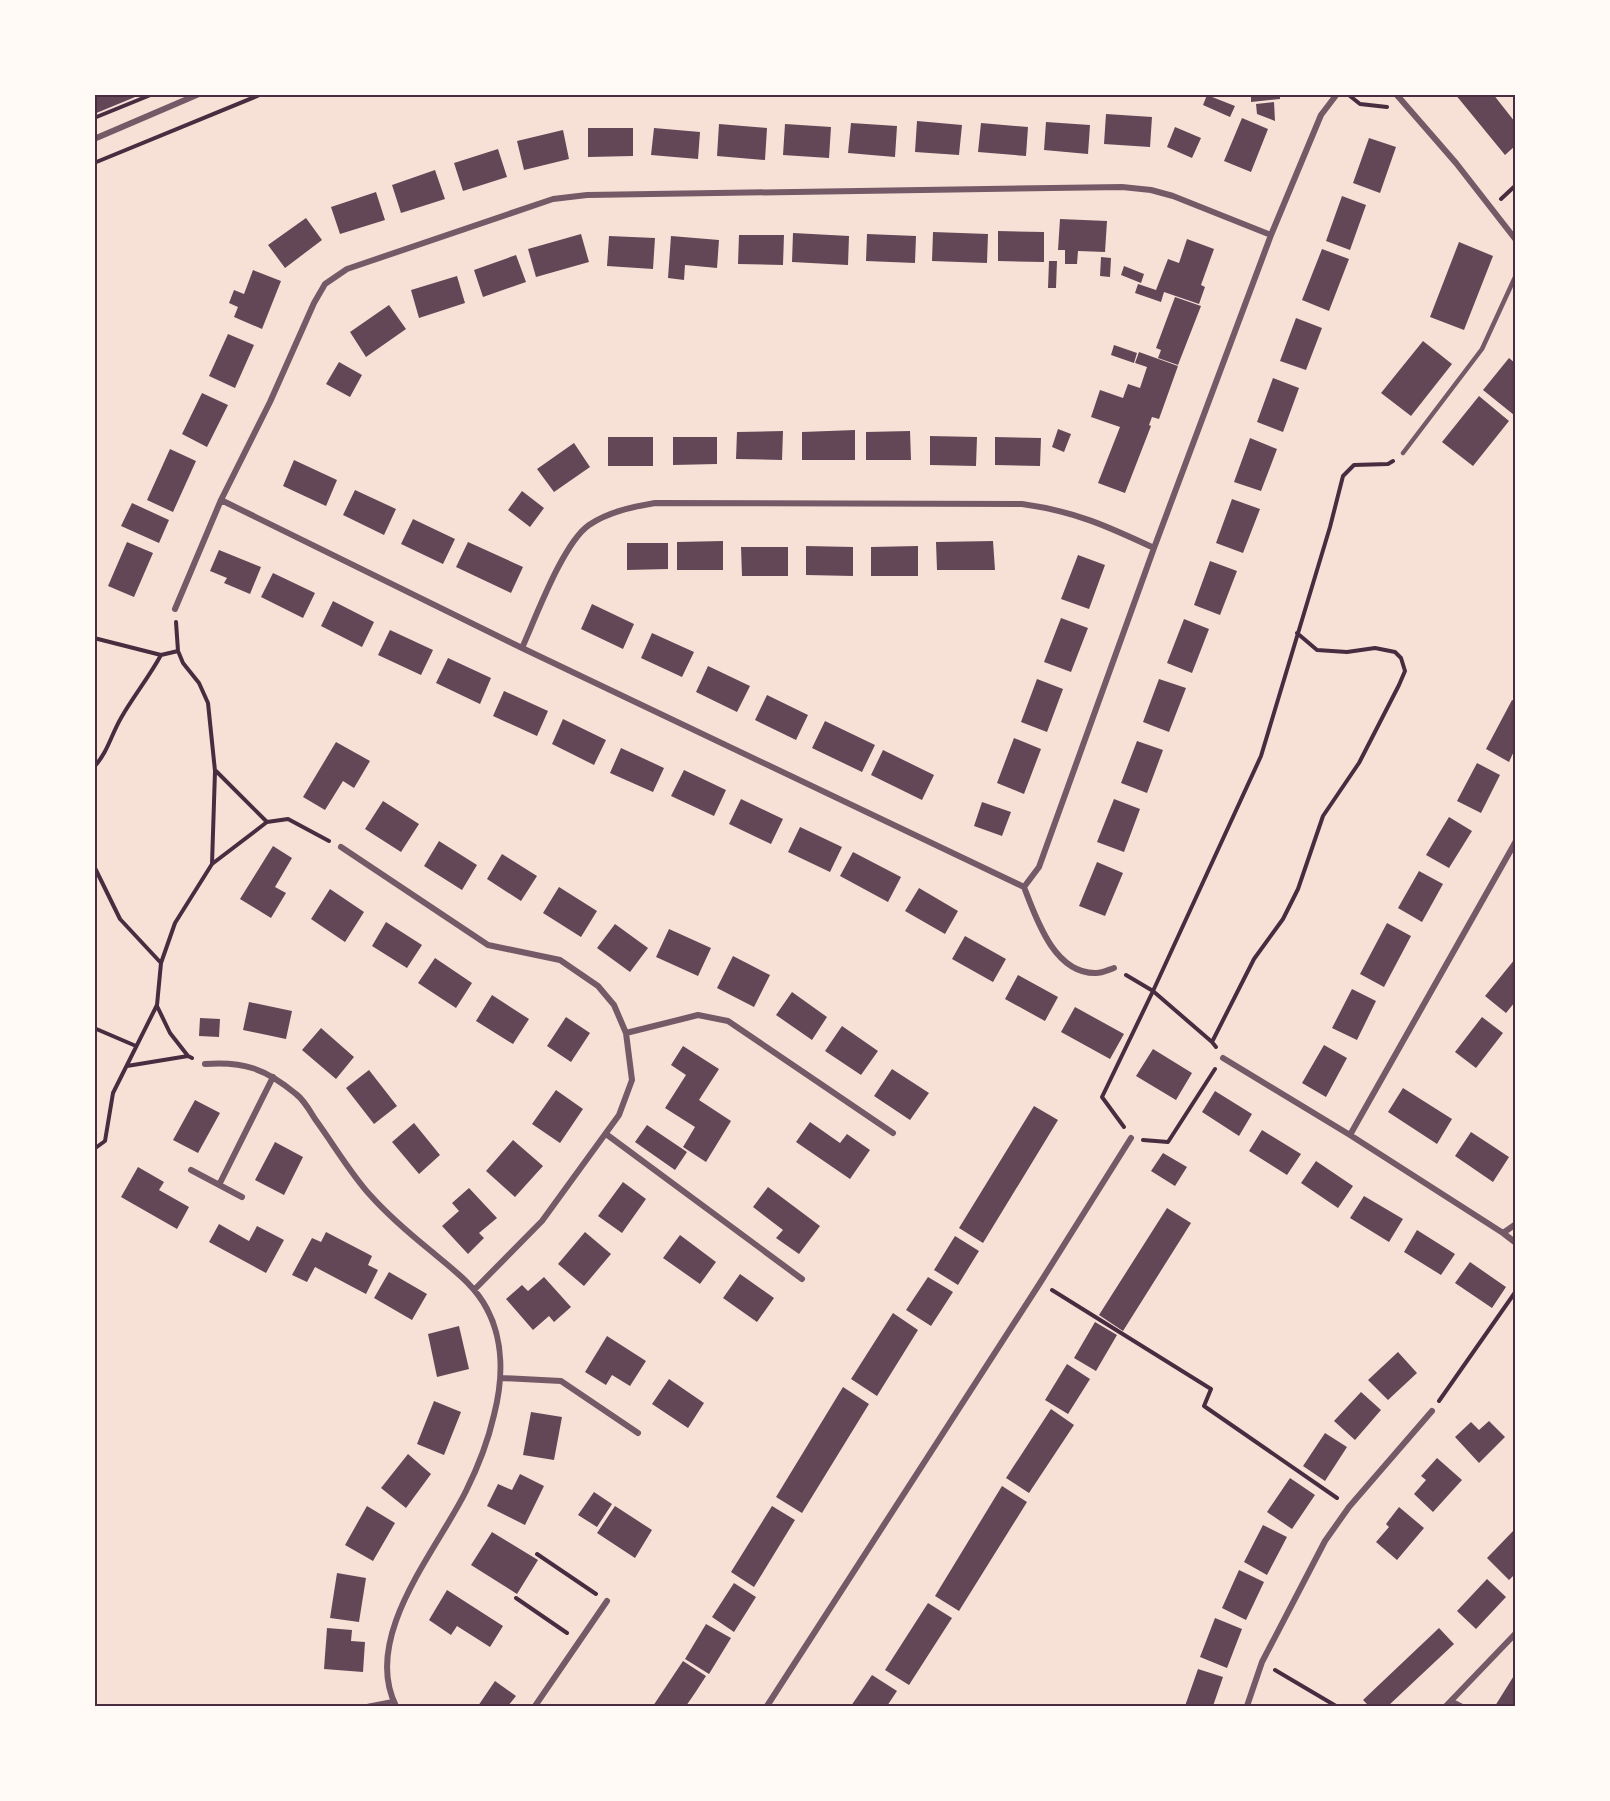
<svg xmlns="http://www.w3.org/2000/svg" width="1610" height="1801" viewBox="0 0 1610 1801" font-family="'Public Sans',sans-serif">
  <rect width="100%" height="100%" fill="#f7e1d7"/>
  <path fill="#644757" d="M94,94H140V95L94,114Z
    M1251,94H1280V99L1251,102Z
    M1455,94H1493L1515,122V146L1505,155Z
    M1207,95L1235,106L1230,117L1203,105Z
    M1274,102L1275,121L1257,114L1256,104Z
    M1106,114L1152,117L1150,147L1104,144Z
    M1242,118L1268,129L1251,172L1224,161Z
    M917,121L962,125L959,155L915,152Z
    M1046,122L1090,125L1088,154L1044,150Z
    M851,123L897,126L895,157L848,153Z
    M981,123L1028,127L1026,156L978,152Z
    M719,124L767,128L765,160L717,156Z
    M785,124L831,127L829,158L783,155Z
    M1175,127L1201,138L1192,158L1167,147Z
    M588,128H633V156L588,157Z
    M654,128L700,132L698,159L651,155Z
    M563,130L569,159L524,170L517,141Z
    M1369,138L1396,147L1380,193L1353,183Z
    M498,149L507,177L463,191L454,163Z
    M435,170L445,199L401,213L392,185Z
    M376,192L385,220L340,234L331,207Z
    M1342,196L1366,205L1350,250L1326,241Z
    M306,218L322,240L285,268L268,245Z
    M1060,219L1107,221L1105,252L1078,251L1077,264H1065V250H1058Z
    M998,231L1044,232V262L998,261Z
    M933,232L988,234L987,263L932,261Z
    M793,233L849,236L848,265L792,262Z
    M581,234L589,262L536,277L528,249Z
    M867,234L916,236L915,263L866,261Z
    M739,235H784L783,265L738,264Z
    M609,236L655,238L653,269L607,266Z
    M671,236L719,240L717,268L685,265L684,280L668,278Z
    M1187,239L1214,249L1201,285L1205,287L1199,304L1164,292L1161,302L1135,293L1138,284L1156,290L1168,259L1179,263Z
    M1459,242L1493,256L1464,330L1430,317Z
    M1322,249L1349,259L1329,311L1302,300Z
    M516,255L526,282L483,297L474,270Z
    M1101,257L1111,258L1110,277L1100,276Z
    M1049,261H1057L1056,288H1048Z
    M1124,266L1144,274L1141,283L1121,275Z
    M253,270L281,281L262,329L234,317L238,307L229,303L234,290L244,294Z
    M457,276L465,303L419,318L411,290Z
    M1175,297L1201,306L1178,365L1158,358L1161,350L1156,348Z
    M389,305L406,329L366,357L350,332Z
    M1296,318L1322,328L1306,370L1280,361Z
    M228,334L254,345L235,388L209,376Z
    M1423,341L1452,364L1411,416L1381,393Z
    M1114,345L1137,353L1134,363L1111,355Z
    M1139,352L1178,366L1159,419L1152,417L1149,425L1151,426L1125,493L1098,483L1120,427L1091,417L1100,390L1123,398L1128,384L1140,388L1147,367L1135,363Z
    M1509,358L1515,363V413L1514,415L1483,390Z
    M339,362L362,375L350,397L326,384Z
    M1273,378L1299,388L1283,432L1257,422Z
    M202,393L228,405L207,447L182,434Z
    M1479,396L1509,421L1473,466L1442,442Z
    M1058,429L1071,434L1064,452L1052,447Z
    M855,430V460H802V432Z
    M783,431L782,460L736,459L737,432Z
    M910,431L911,460H866V432Z
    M930,436L977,437L976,466L930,465Z
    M608,437H653V466H608Z
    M673,437H717V464L673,465Z
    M995,437L1041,438L1040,466L995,465Z
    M1250,438L1277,449L1261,491L1234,482Z
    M574,443L590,467L554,492L537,469Z
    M170,449L196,461L173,512L147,500Z
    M294,460L337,480L326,506L283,486Z
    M355,490L396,509L384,535L343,515Z
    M522,491L544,508L530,527L508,510Z
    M1232,499L1260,509L1243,553L1216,543Z
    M132,503L169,520L159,543L121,526Z
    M413,519L455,539L443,564L401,544Z
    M723,541V570H677V542Z
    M993,541L995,570H937L936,542Z
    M127,542L153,553L134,597L108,586Z
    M468,542L523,567L511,593L456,567Z
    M627,543H668V569L627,570Z
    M806,546L853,547V576L806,575Z
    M918,546V576H871V547Z
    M741,547H788V576H742Z
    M219,550L261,567L250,594L224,583L227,578L210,571Z
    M1078,555L1105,565L1089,609L1061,599Z
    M1210,561L1237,571L1220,615L1194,605Z
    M273,573L315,593L303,618L261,597Z
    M333,601L374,622L362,647L321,626Z
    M592,604L634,624L623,649L581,629Z
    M1061,618L1088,628L1071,672L1044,662Z
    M1184,619L1209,629L1192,673L1167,663Z
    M390,630L433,650L421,675L378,655Z
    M652,633L694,652L682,677L641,658Z
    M448,658L491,678L480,704L436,683Z
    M708,666L750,686L737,712L696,692Z
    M1037,679L1063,689L1047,732L1021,722Z
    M1159,679L1186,688L1169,732L1143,722Z
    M504,691L548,711L537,736L493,716Z
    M767,695L808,715L796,740L755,720Z
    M1512,700L1515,701V749L1509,762L1486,749Z
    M563,719L606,740L594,765L552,744Z
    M825,721L875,745L862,772L812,748Z
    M1014,738L1041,749L1024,794L997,783Z
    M1137,741L1163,750L1147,793L1121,783Z
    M336,742L370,761L354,788L343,781L325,810L303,797Z
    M621,748L664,768L653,792L610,773Z
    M883,750L934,775L922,800L871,775Z
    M1477,763L1500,775L1481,813L1457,801Z
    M684,770L726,790L714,816L671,796Z
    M741,799L783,819L771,844L729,824Z
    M1114,799L1140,809L1124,852L1097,842Z
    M383,801L419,824L401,852L365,829Z
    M982,802L1011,812L1002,836L974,826Z
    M1449,817L1472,831L1449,868L1426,855Z
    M800,827L842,847L830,872L788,852Z
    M439,841L477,865L462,890L424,866Z
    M273,846L292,858L275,887L286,893L271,918L240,899Z
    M853,852L901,877L888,902L840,876Z
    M502,854L537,876L521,901L487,879Z
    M1097,862L1123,873L1105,916L1079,906Z
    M1419,871L1443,884L1422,922L1398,908Z
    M559,887L597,911L581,937L543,913Z
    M919,888L958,911L945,934L905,911Z
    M330,889L364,912L345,942L311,919Z
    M386,922L422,945L407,968L372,946Z
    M1387,923L1411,936L1384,987L1360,974Z
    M615,924L648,948L630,972L597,948Z
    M669,929L711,948L698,976L656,957Z
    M965,936L1006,959L993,982L952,959Z
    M733,956L770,975L754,1007L717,988Z
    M435,958L472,983L456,1008L418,983Z
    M1515,959V1002L1506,1013L1485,996Z
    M1018,975L1058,997L1045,1021L1005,999Z
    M1352,989L1376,1001L1357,1040L1332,1028Z
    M792,992L827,1017L812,1040L776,1015Z
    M492,995L529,1019L513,1044L476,1021Z
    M249,1002L292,1011L286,1039L243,1030Z
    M1075,1007L1124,1034L1110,1059L1061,1032Z
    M566,1017L590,1033L571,1062L547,1046Z
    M1482,1017L1503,1033L1476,1068L1455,1052Z
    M200,1018L220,1019L219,1037L199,1036Z
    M842,1026L878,1051L861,1075L825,1051Z
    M321,1028L354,1057L336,1079L302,1050Z
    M1324,1045L1347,1058L1326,1097L1302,1083Z
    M683,1046L719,1069L699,1100L731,1121L706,1162L683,1147L695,1127L665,1108L686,1075L671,1065Z
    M1153,1049L1192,1073L1176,1100L1136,1076Z
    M892,1069L929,1093L910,1120L874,1096Z
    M369,1070L397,1106L374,1124L346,1088Z
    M1403,1088L1452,1119L1437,1144L1388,1112Z
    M556,1090L583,1109L560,1143L532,1124Z
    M1215,1091L1252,1114L1239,1136L1202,1112Z
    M195,1100L220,1113L198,1153L173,1140Z
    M1034,1106L1058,1120L983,1243L959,1228Z
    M810,1122L840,1143L847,1134L870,1150L850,1179L796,1142Z
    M414,1123L440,1155L419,1174L392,1142Z
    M647,1125L687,1152L675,1170L635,1142Z
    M1262,1130L1301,1154L1287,1175L1249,1151Z
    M1471,1132L1509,1157L1493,1182L1455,1156Z
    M513,1140L543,1166L515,1197L486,1171Z
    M275,1142L303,1157L284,1195L255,1180Z
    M1163,1153L1187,1167L1175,1186L1151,1171Z
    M1316,1161L1353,1186L1338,1208L1301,1183Z
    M138,1167L164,1182L159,1190L189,1207L177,1229L121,1197Z
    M623,1182L646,1199L622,1233L598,1216Z
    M768,1187L820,1226L799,1254L776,1238L783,1230L753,1207Z
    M469,1188L497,1218L479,1233L484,1238L468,1254L442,1226L459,1211L452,1203Z
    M1364,1196L1403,1219L1389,1242L1350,1218Z
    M1167,1208L1191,1223L1123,1331L1099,1315Z
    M219,1224L249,1241L257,1226L284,1240L266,1273L209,1242Z
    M1417,1230L1455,1254L1441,1275L1404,1252Z
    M326,1232L372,1256L368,1265L378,1270L366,1294L315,1267L307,1282L292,1275L312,1238L321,1242Z
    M585,1232L611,1254L584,1286L558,1264Z
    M680,1235L716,1262L700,1284L663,1258Z
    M955,1236L979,1251L958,1285L934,1270Z
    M1470,1262L1506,1287L1492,1308L1455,1283Z
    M389,1272L427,1294L412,1320L374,1298Z
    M740,1274L774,1298L757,1322L723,1298Z
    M544,1277L571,1307L554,1322L549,1316L533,1330L506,1299L522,1285L528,1291Z
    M928,1277L953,1292L931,1326L906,1310Z
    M893,1313L918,1330L877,1396L851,1379Z
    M1095,1322L1117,1335L1096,1371L1074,1358Z
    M459,1326L469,1369L437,1377L428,1334Z
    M607,1336L646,1361L630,1386L612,1375L606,1385L585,1372Z
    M1398,1352L1417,1373L1388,1400L1368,1380Z
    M1067,1364L1090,1379L1068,1414L1045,1400Z
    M669,1379L704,1403L688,1428L652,1404Z
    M843,1387L869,1404L802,1513L776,1497Z
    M1361,1392L1381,1410L1355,1440L1334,1421Z
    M434,1401L461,1412L444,1455L417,1444Z
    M1051,1409L1074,1425L1029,1493L1006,1478Z
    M531,1412L562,1417L554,1460L523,1455Z
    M1489,1421L1505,1437L1479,1463L1455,1437L1471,1422L1479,1430Z
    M1325,1433L1347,1447L1325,1481L1303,1466Z
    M408,1454L431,1474L406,1508L381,1488Z
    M1437,1458L1462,1480L1433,1512L1414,1494L1426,1480L1421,1476Z
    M520,1474L544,1486L525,1525L487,1506L498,1484L512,1490Z
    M1290,1478L1315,1495L1292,1529L1267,1512Z
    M1002,1486L1027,1502L959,1611L935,1596Z
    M594,1492L612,1504L597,1527L578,1515Z
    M367,1506L395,1523L373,1561L345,1545Z
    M615,1506L652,1530L635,1558L597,1533Z
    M772,1506L795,1520L754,1587L731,1572Z
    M1399,1507L1424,1528L1397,1560L1376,1542L1389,1527L1386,1524Z
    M1263,1525L1287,1537L1267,1575L1244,1562Z
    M1515,1529V1574L1509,1580L1487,1558Z
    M492,1532L538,1560L517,1594L471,1565Z
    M1239,1570L1264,1582L1246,1620L1222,1608Z
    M337,1573L366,1578L359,1622L330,1618Z
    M1487,1579L1506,1597L1476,1629L1457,1611Z
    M734,1583L756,1597L734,1632L712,1617Z
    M447,1590L503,1626L490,1647L457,1626L451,1635L429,1620Z
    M928,1603L952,1618L909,1685L885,1670Z
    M1215,1618L1242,1629L1227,1668L1200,1657Z
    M706,1624L731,1638L709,1674L685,1659Z
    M327,1628L352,1630L351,1641L365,1642L363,1672L324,1669Z
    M1439,1628L1454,1644L1388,1706H1369L1363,1700Z
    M683,1661L706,1676L695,1693L686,1706H653Z
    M1198,1669L1223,1677L1213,1706H1185Z
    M1515,1674V1706H1495Z
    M872,1675L897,1691L887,1706H851Z
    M495,1681L516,1696L508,1706H478Z"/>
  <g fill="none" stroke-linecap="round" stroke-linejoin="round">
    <path stroke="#4a2c40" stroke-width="4" d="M1350,96L1360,104L1387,107
      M94,118L153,94
      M94,163L262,94
      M1501,199L1516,185
      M94,638L161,655L178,651
      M94,767C108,752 111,735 121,718C133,697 149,677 161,655
      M216,771L267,822L288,819L329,841
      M212,864L267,822
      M94,866L120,919L161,963
      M1126,975L1153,991L1212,1042L1216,1047
      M157,1006L170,1033L188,1056L192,1058
      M94,1028L136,1046
      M1212,1042L1254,959L1283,919L1298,889L1323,816L1359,763L1399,685L1405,671L1401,658L1395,652L1375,648L1347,652L1317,650L1297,633
      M127,1066L188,1056
      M1124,1127L1102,1097L1153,991L1261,756L1330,527L1343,476L1354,465L1388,464L1393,461
      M1143,1140L1168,1142L1215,1069
      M94,1149L105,1141L113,1093L157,1005L161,963L175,923L212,864L215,771L208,703L199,683L183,663L178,651L176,622
      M1052,1290L1211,1389L1204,1406L1337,1498
      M1439,1401L1516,1291
      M537,1554L596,1594
      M516,1598L567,1633
      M1275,1670L1336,1706"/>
    <path stroke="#755966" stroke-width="4.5" d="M1403,453L1482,349L1516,275
      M1452,1701L1462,1706
      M368,1706L394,1701"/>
    <path stroke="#755966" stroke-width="6" d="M1396,94L1456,163L1516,240
      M94,139L199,94
      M221,500L522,648L1024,887
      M175,609L221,500L270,402L314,303L325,284L347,269L553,199L587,195L1122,187L1151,190L1173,196L1271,235
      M522,648C536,617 563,543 589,525C608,512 632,507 655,503L1022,504C1074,511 1107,526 1154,548
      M341,847L488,945L560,960L598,986L614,1005L626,1033L632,1080L619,1115L542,1221L475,1289
      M1024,887L1039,867L1154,548L1271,235L1321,115L1337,94
      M1024,887C1036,918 1054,974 1096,973C1102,973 1108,970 1114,968
      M626,1033L698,1015L728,1021L893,1133
      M1223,1058L1350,1135L1503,1233L1516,1243
      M205,1064C244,1061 266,1069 296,1094C304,1100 310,1111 315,1119C332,1142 352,1176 371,1196C389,1216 410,1234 431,1251C452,1269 474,1284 487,1309C504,1341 503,1380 494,1415C488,1441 478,1467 466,1491C437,1550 361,1637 396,1706
      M606,1134L802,1279
      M1350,1135L1516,841
      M191,1170L242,1197
      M219,1185L273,1077
      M1503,1233L1516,1224
      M501,1378L561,1381L638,1433
      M535,1706L607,1601
      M767,1706L1040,1283L1131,1138
      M1247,1706L1262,1662L1325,1541L1349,1507L1432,1411
      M1446,1706L1516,1633"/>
  </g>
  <rect width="1610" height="1801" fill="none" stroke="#fffaf5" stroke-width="192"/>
  <rect x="96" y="96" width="1418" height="1609" fill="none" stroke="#4a2c40" stroke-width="2"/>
</svg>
